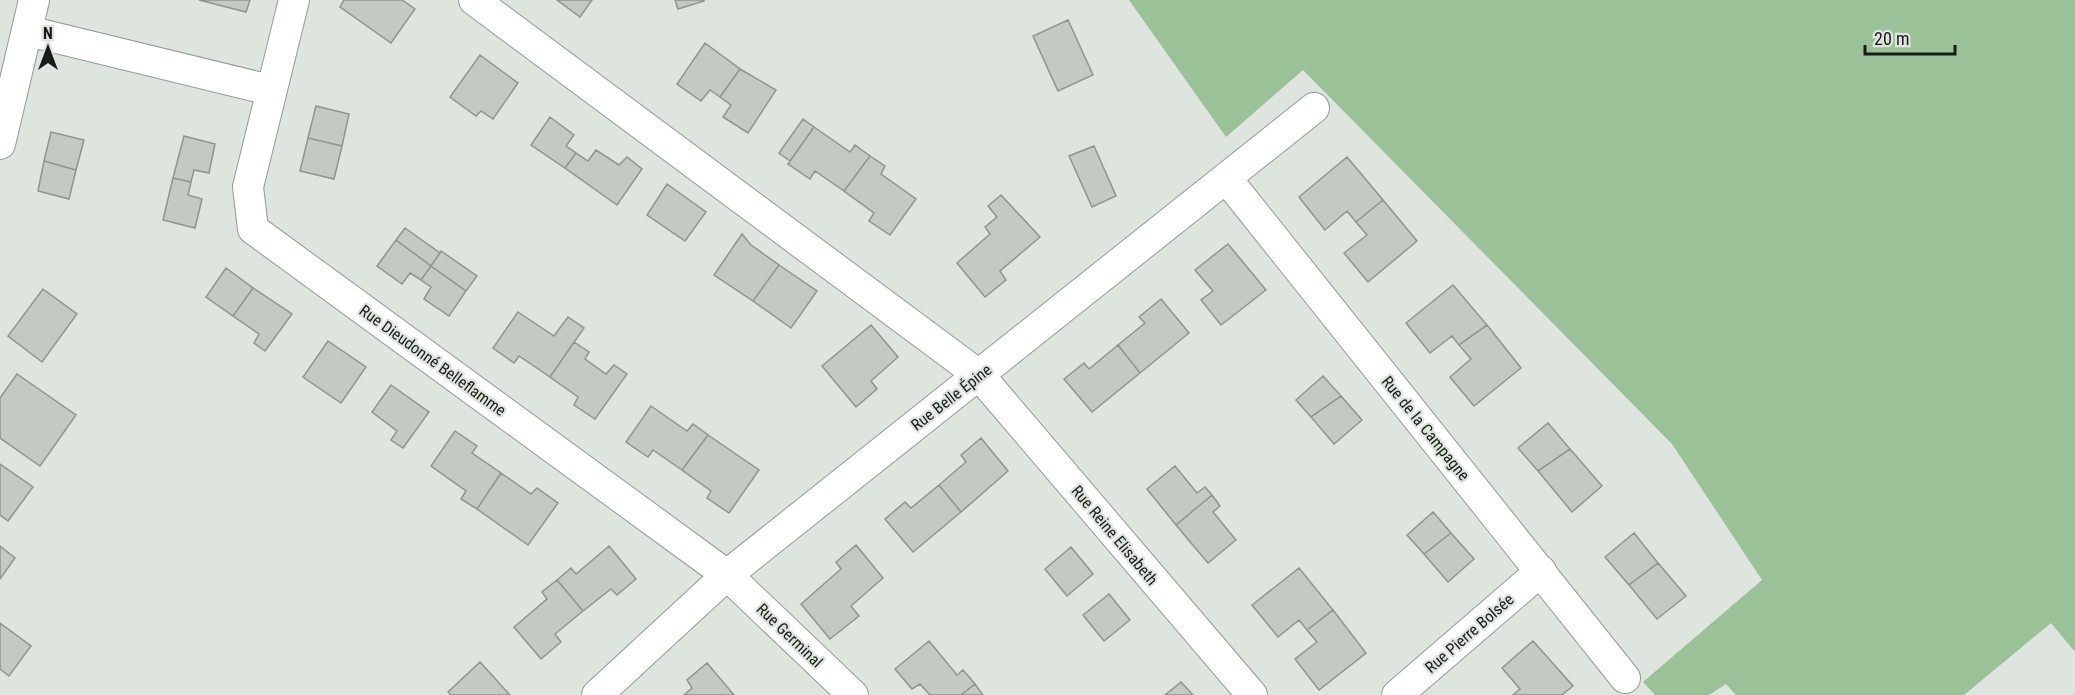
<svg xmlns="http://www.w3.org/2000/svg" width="2075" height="695" viewBox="0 0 2075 695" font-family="'Roboto Condensed',sans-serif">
  <rect width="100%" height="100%" fill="#dee4de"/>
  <path fill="#9ac198" d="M1129,0H2075V652L2051,623L1964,695H1736L1726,684L1709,695H1655L1643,682L1762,580L1672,444L1303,70L1226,137Z"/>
  <path fill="#c3c9c3" stroke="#8f958e" stroke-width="1.5" d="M199,0H250L246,12Z
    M344,0H402L415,9L391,43L340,7Z
    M557,0H592L580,17Z
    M675,0H704V1L678,9Z
    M1068,20L1093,75L1058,91L1033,36Z
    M705,43L740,69L720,97L710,90L701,101L677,84Z
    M480,55L518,83L493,119L481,111L476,116L450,97Z
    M740,69L776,90L748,133L723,117L731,105L720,97Z
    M316,106L349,114L342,146L308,138Z
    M550,117L574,135L566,146L576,153L565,168L531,145Z
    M803,119L814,127L790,161L779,153Z
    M814,127L850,152L855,145L870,156L844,191L815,171L810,179L788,164Z
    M51,132L84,140L76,170L44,161Z
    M184,136L215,144L209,173L194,170L191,182L173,178Z
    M308,138L342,146L334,179L300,171Z
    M1094,146L1116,196L1092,207L1069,156Z
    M596,150L619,165L627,157L642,169L617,205L565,168L576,153L588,161Z
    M870,156L885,166L881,174L916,199L890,235L869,221L874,213L844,191Z
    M1347,157L1383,200L1356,222L1347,211L1325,230L1299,197Z
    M44,161L76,170L69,199L38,191Z
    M173,178L191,182L188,195L202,199L195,228L163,220Z
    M667,184L706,212L685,241L647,215Z
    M1001,195L1040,237L1000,271L1006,280L985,297L957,263L990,234L985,227L997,217L988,206Z
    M1383,200L1417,241L1368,282L1344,253L1367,235L1356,222Z
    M405,228L440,253L431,266L396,240Z
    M742,234L751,245L779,265L753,301L714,275Z
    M396,240L431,266L421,280L410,273L402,284L377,266Z
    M1228,244L1266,290L1221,325L1201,300L1213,291L1195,270Z
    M441,251L477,276L466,291L431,266Z
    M779,265L817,291L791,328L753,301Z
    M431,266L466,291L449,316L424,299L431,287L421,280Z
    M226,268L253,288L233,316L206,297Z
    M1453,285L1487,325L1459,345L1452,336L1430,353L1406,323Z
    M253,288L292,314L265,351L254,343L259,334L233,316Z
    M43,289L77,314L42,362L8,336Z
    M1161,299L1189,333L1140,373L1118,345L1145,323L1139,317Z
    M518,312L554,336L568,317L584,328L550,377L519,356L514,363L493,348Z
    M871,325L898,357L871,381L877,389L856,407L822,366Z
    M1487,325L1521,368L1474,406L1450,377L1471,359L1459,345Z
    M328,341L366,367L341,403L303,377Z
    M574,342L589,352L585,359L606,374L614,365L627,374L595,419L574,405L578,397L550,377Z
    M1118,345L1140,373L1092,412L1064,379L1084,363L1089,369Z
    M17,374L76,415L40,466L0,438V398Z
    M1323,376L1341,396L1311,417L1296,400Z
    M391,385L429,412L403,448L391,440L397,431L372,412Z
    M1341,396L1362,420L1334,444L1311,417Z
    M651,406L687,431L693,424L708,435L682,470L653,450L648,457L626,442Z
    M1548,423L1570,449L1538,471L1518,448Z
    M455,431L477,446L472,453L501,473L477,509L461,499L466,491L431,466Z
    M708,435L759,470L729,513L707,498L711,491L682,470Z
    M981,438L1008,471L961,512L939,485L966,462L961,455Z
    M1570,449L1602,486L1572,512L1538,471Z
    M0,464L33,487L8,521L0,515Z
    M1175,466L1197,493L1205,487L1212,495L1176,525L1147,489Z
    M501,473L531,494L537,488L558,503L528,545L477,509Z
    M939,485L961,512L913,552L885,519L905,502L911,508Z
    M1212,495L1220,506L1213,512L1236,540L1208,563L1176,525Z
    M1433,512L1451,533L1424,554L1407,535Z
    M1451,533L1474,559L1448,582L1424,554Z
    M1634,533L1658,563L1629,585L1605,557Z
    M856,545L883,578L851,606L859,616L830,639L801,604L841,569L836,562Z
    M0,546L15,558L0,579Z
    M609,546L636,579L617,595L611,589L583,611L557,580L571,568L576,574Z
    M1071,547L1093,574L1067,596L1045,569Z
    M1658,563L1686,596L1657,619L1629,585Z
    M1299,568L1333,610L1307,630L1299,620L1278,637L1252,605Z
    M557,580L583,611L555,634L561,642L541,659L514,627L547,599L542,592Z
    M1109,594L1130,620L1104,641L1083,615Z
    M1333,610L1366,653L1319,690L1295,659L1317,642L1307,630Z
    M0,623L31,646L9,676L0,669Z
    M929,641L957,675L963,670L975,684L961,695H930L920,684L912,689L895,669Z
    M1533,641L1573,686L1562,695H1513L1520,689L1502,668Z
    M480,662L510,695H451L448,692Z
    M707,663L734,695H684L692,688L687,680Z
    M1181,682L1193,695H1165Z
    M975,684L983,695H961Z"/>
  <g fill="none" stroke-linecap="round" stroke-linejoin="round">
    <g stroke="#949a94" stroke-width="32">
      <path id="street" d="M294,0L248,187L253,229L727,575L853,695
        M474,0L979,375L1252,695
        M28,31L270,90
        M0,144L34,0
        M1226,178L1625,678
        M597,695L727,575L1314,108
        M1397,695L1541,571"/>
    </g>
    <use href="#street" stroke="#fff" stroke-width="30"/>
  </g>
  <g text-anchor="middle" stroke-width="4.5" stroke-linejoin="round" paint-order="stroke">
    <g font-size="16" fill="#191b19" stroke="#dee4de">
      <text transform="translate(433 360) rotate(36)" y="6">Rue Dieudonné Belleflamme</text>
      <text transform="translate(951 397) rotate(-38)" y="6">Rue Belle Épine</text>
      <text transform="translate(1426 428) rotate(51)" y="6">Rue de la Campagne</text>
      <text transform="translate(1115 535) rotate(50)" y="6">Rue Reine Elisabeth</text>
      <text transform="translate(1469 633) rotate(-41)" y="6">Rue Pierre Bolsée</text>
      <text transform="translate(790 635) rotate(44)" y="6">Rue Germinal</text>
    </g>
  </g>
  <g transform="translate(48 48)" stroke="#dee4de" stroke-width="4.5" paint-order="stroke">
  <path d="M0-4.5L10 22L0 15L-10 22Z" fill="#191b19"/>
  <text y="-9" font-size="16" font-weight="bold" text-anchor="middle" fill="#191b19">N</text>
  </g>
  <path d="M1865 45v9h90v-9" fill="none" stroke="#191b19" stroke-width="3"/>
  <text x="1874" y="45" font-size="18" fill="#191b19" stroke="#dee4de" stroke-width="4.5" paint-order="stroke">20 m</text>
</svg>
